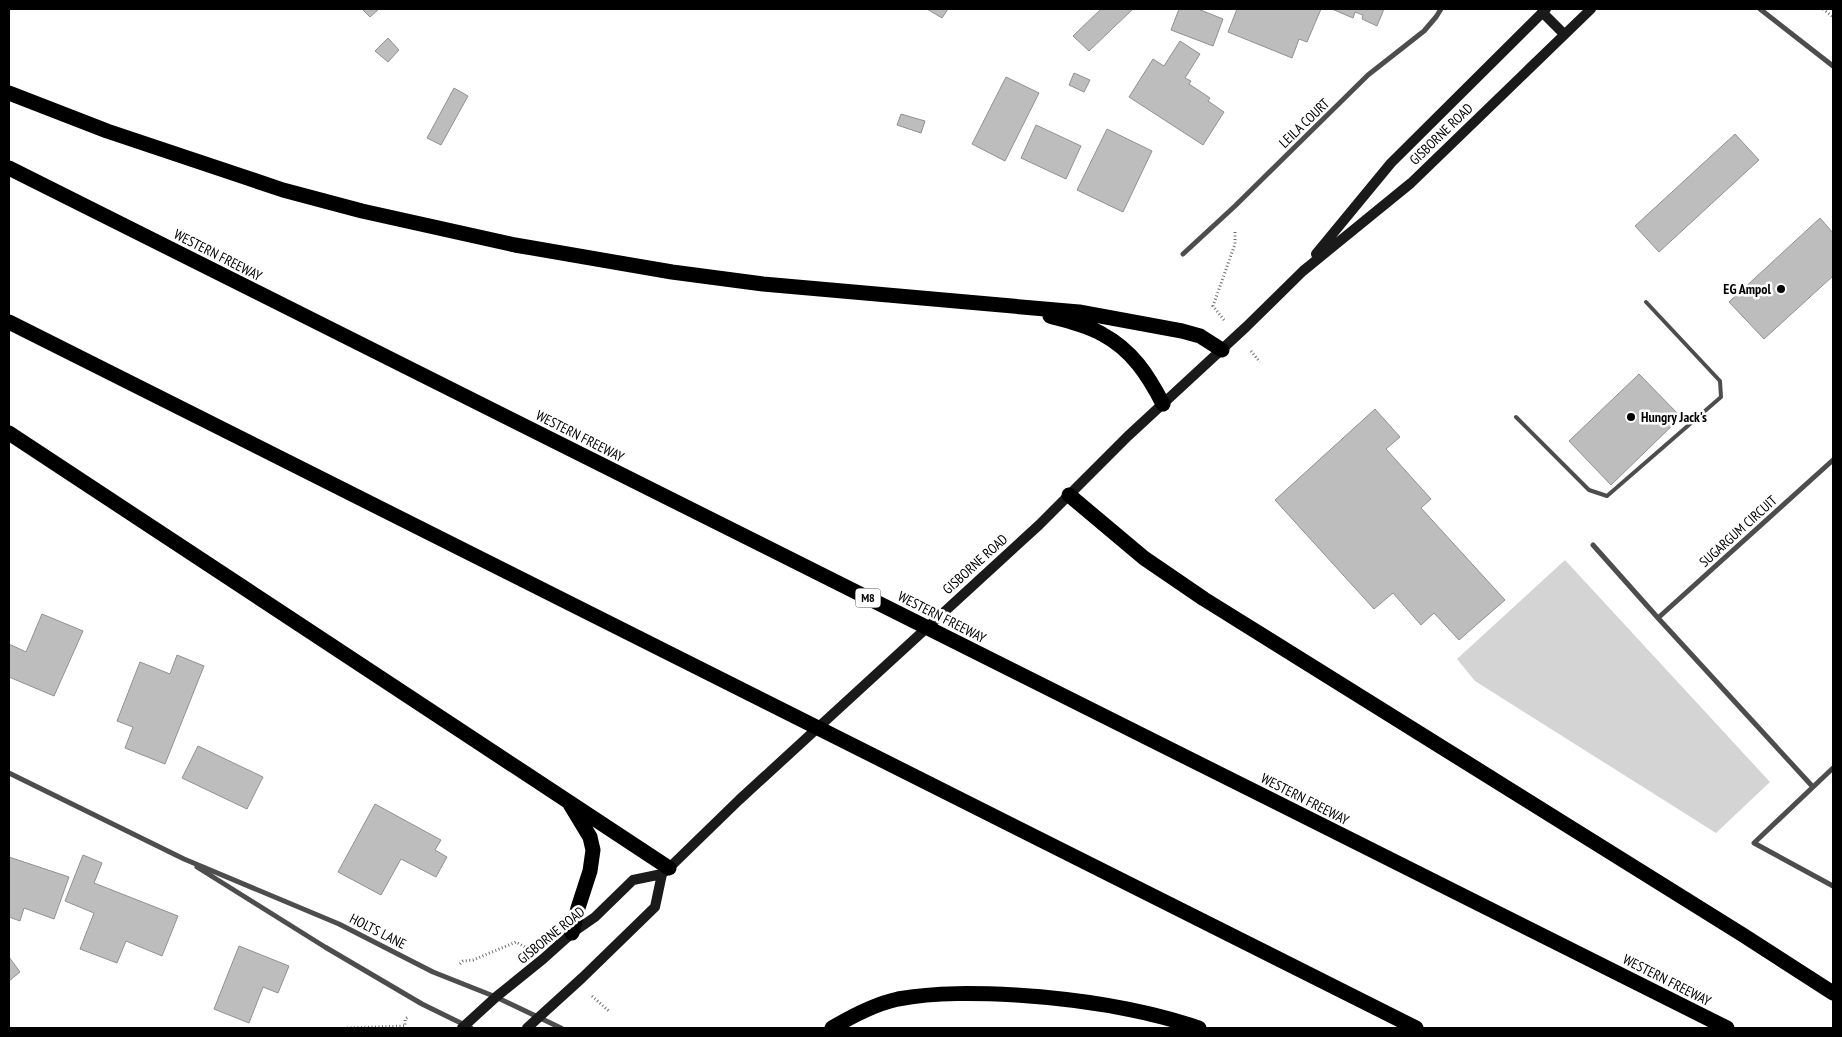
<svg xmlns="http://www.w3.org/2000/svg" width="1842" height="1037" viewBox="0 0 1842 1037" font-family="'PT Sans Narrow',sans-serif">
  <rect width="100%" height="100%" fill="#fff"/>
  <path fill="#d4d4d4" d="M1565,560L1770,782L1716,833L1475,681L1457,659Z"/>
  <path fill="#bdbdbd" stroke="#919191" d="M362,9H379L370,17Z
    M927,9H948L942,18Z
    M1101,9H1133L1089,51L1073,36Z
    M1179,9H1198L1223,19L1213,46L1171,30Z
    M1237,9H1321L1307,42L1299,39L1292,58L1228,32Z
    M1332,9H1384L1377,26L1362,19L1363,15L1355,12L1353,18Z
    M388,38L399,50L388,62L375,51Z
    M1180,41L1200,54L1185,78L1191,81L1189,84L1210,98L1208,101L1224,112L1203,145L1129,97L1153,59L1164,66Z
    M1074,73L1090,80L1084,92L1069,85Z
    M1006,77L1039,93L1005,161L972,144Z
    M454,88L468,96L441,145L427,138Z
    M901,114L925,121L921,133L897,125Z
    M1036,125L1081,146L1066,179L1021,158Z
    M1107,129L1152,151L1123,212L1077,190Z
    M1735,134L1759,160L1659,252L1635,226Z
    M1820,218L1833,233V276L1764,339L1729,302Z
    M1639,374L1681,417L1611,485L1569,441Z
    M1375,409L1400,437L1386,449L1431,499L1421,508L1505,600L1459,640L1434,613L1421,625L1393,593L1374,609L1275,500Z
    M42,614L83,631L54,696L9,677V644L26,652Z
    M177,655L204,666L165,764L125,748L133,727L117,721L140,662L170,674Z
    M198,746L263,777L247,809L182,778Z
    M375,804L441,840L435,850L447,857L436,877L401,859L381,895L338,872Z
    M83,855L102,863L94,883L178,916L162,956L126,941L117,963L80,949L94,913L65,901Z
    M9,857L69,877L54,919L24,908L20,921L9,917Z
    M239,946L289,966L278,993L263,987L249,1023L214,1009Z
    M9,957L20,972L9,981Z"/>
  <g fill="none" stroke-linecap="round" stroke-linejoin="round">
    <path stroke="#6f6f6f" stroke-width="3" stroke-dasharray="1 2.5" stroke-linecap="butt" d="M1823,9L1833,17
      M1224,320L1213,306L1235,244V231
      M1251,351L1260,362
      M460,964L463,961L473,960L516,942L525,947
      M592,996L610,1012
      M347,1028L405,1026
      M405,1028V1019L408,1017"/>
    <path stroke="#4d4d4d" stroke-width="4" d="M1516,417L1589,490L1607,496L1721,397L1720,381L1646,302"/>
    <path stroke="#4d4d4d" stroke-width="5" d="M1760,9L1833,66
      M1183,254L1235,206L1368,75L1424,31L1436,17L1441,9
      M1593,545L1658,618
      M1833,768L1754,843L1833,886
      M9,773L184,859L339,924L433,972L496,997L561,1028
      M1813,787L1658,618L1833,460
      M197,867L325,947L422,1004L471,1028"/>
    <path stroke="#1a1a1a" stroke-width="10" d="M1542,12L1564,34
      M1316,254L1391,163L1546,9
      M462,1028L496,997L543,959L572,933L595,917L633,880L662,874L669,868L739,800L1039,525L1128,436L1246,327L1303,271L1411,183L1591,9
      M527,1028L582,978L655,907L662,874"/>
    <path stroke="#000" stroke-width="15" d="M9,93L107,131L283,190L362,211L515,245L672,272L763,284L1079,312L1182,331L1200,336L1222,350
      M9,168L1727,1028
      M1050,316C1067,321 1087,325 1102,334C1132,350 1148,375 1163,404
      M9,322L1416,1028
      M9,433L669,868
      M1069,495L1144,558L1204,599L1743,935L1833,993
      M570,804L590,837L593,850L590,871L578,908L572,933
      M832,1028C852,1016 875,1004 898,999C937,992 977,993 1016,995C1079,999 1140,1008 1199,1028"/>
  </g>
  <g fill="#000" stroke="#fff" stroke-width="2">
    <circle cx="1781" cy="289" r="5"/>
    <circle cx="1631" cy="417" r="5"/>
  </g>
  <g text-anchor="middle" stroke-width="5" stroke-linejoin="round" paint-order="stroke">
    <rect fill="#fff" stroke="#4c4c4c" stroke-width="1" x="855.5" y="588.5" width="25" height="19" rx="4"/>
    <g font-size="12" font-weight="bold" fill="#000">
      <text x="868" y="602">M8</text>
    </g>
    <g font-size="14" fill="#000" stroke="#fff">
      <text transform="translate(1304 123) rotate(-44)" y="5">LEILA COURT</text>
      <text transform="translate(1441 134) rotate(-44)" y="5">GISBORNE ROAD</text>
      <text transform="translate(218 255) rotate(27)" y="5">WESTERN FREEWAY</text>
      <text transform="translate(580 436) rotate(27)" y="5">WESTERN FREEWAY</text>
      <text transform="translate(1738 531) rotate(-42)" y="5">SUGARGUM CIRCUIT</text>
      <text transform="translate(975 564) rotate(-42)" y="5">GISBORNE ROAD</text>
      <text transform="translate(942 617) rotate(27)" y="5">WESTERN FREEWAY</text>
      <text transform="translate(1305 799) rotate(27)" y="5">WESTERN FREEWAY</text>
      <text transform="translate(378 931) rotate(27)" y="5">HOLTS LANE</text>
      <text transform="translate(551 935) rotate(-39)" y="5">GISBORNE ROAD</text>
      <text transform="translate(1667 980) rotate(27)" y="5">WESTERN FREEWAY</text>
    </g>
    <g font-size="14" font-weight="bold" fill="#000" stroke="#fff" text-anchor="end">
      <text x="1771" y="294">EG Ampol</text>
      <text x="1641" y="422" text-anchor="start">Hungry Jack's</text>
    </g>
  </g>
  <rect width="1842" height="1037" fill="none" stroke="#000000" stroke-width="20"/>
</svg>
